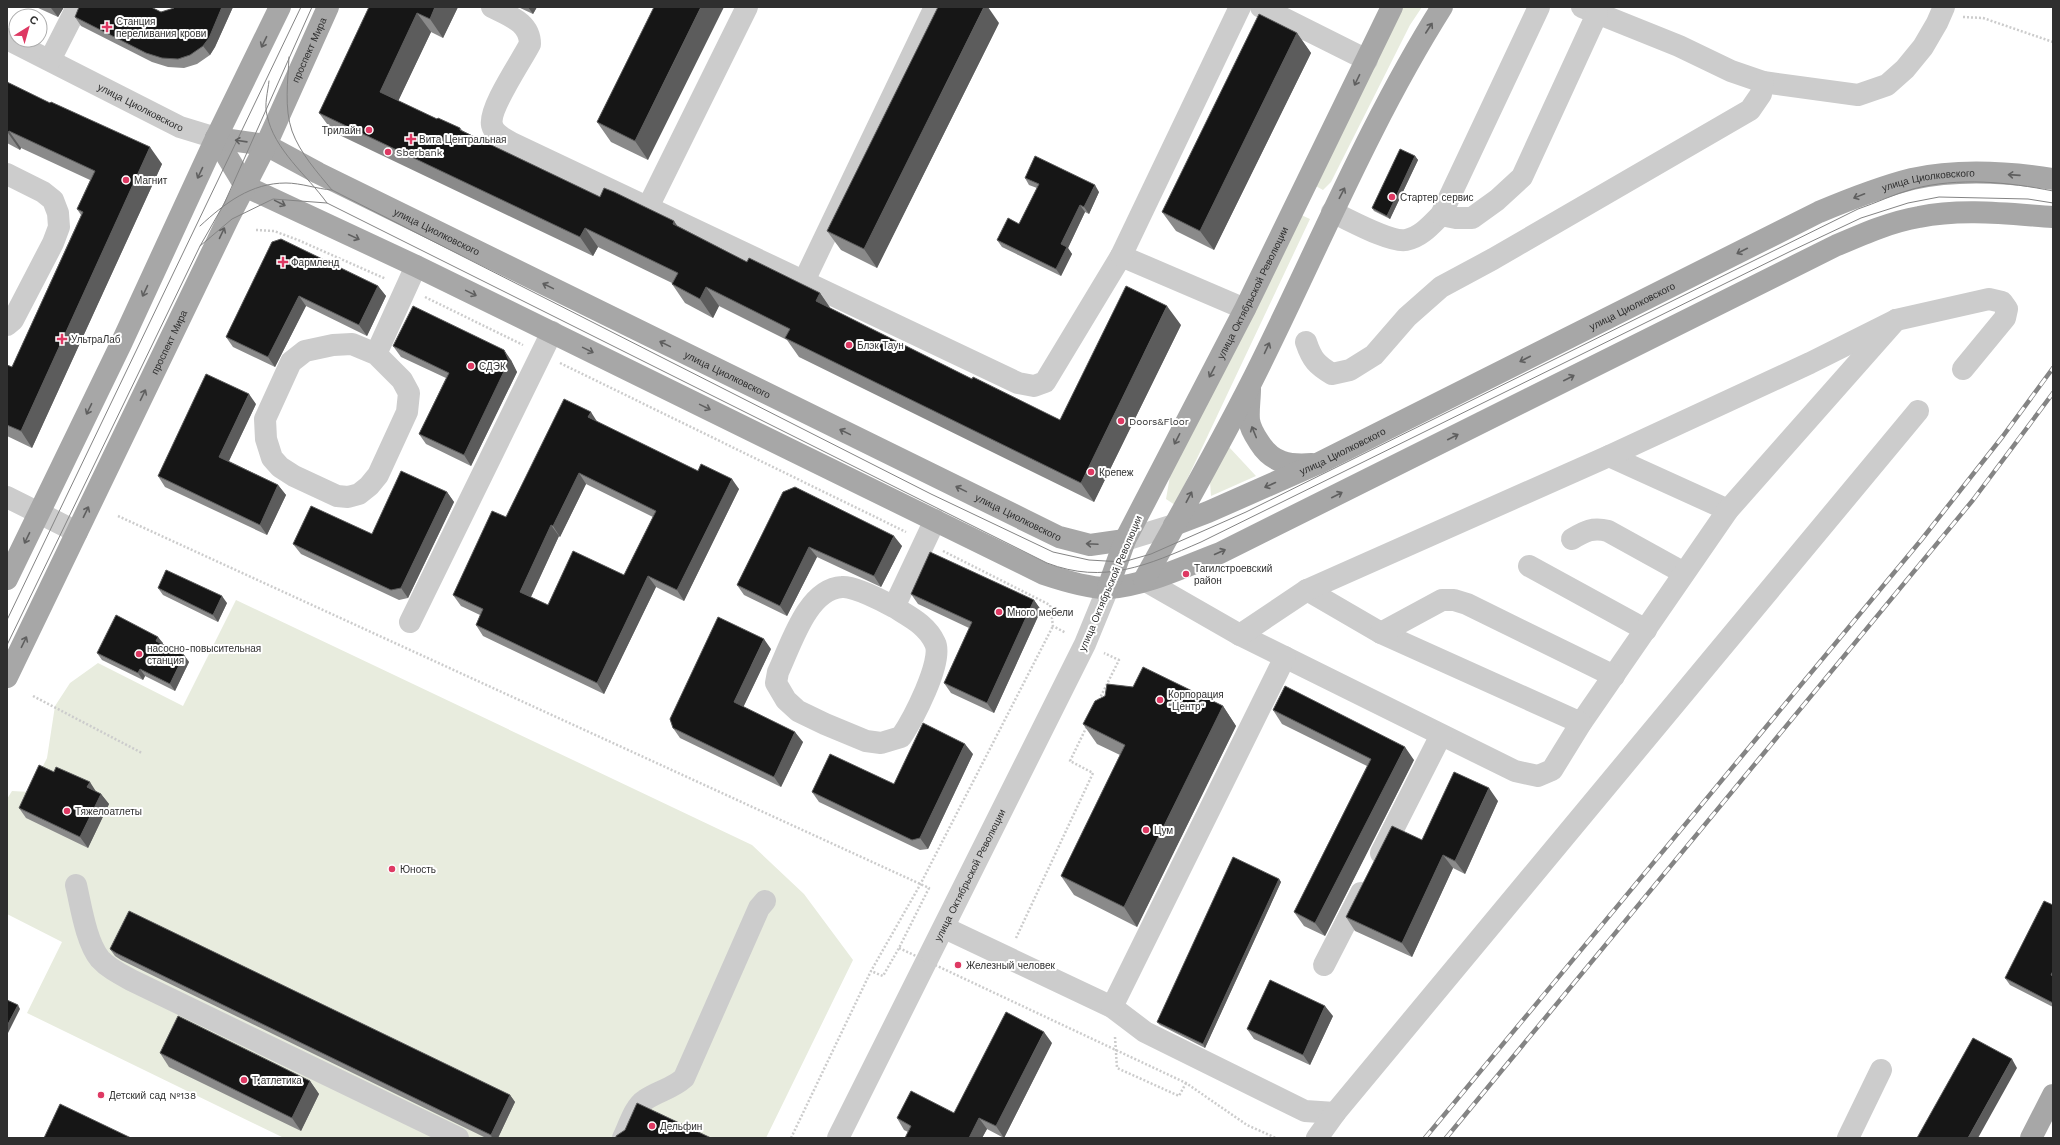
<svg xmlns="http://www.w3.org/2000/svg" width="2060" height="1145" viewBox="0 0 2060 1145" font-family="'Work Sans',sans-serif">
  <rect width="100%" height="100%" fill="#fff"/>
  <path fill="#e8ecde" d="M1402,7H1422L1410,25L1331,182L1323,190L1314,185Z
    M1299,214L1310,219L1175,505L1166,499L1170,476Z
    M1229,447L1256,476L1211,496L1210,482Z
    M236,600L752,845L804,894L853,960L766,1138H284L27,1013L62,942L7,914V799L12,791L30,792L47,758L55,706L70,683L98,663L183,706Z"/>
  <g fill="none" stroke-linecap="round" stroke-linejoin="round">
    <path stroke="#ccc" stroke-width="2.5" stroke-dasharray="2 2" stroke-linecap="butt" d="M1963,17L1983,18L2053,42
      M256,230L274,231L298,240L386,279
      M425,297L523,345
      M560,363L906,532
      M118,516L929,888L899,948L883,976L871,971
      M943,551L1050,605L1053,626L1066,633
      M33,696L142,753
      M1099,700L1119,660L1104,653
      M1016,938L1093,773L1070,761L1087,726
      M1115,1037L1117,1068L1179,1096L1186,1083
      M791,1138L871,971L920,885L1053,626"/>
    <g stroke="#ccc" stroke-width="22">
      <path d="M492,7C509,16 530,22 530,44C522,60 488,109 492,125C494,134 504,139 512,143L1018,383L1034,386L1045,382L1121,256L1245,309"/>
      <path d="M1261,7L1367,60"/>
      <path d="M1582,7L1679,46L1731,71L1763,82L1858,95L1887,85L1905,69L1923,47L1937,23L1944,7"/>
      <path id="s1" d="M7,39L180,127L216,138"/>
      <path d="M50,60L77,7"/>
      <path d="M7,174L43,192L53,200L58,213L59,227L53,243L13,320L7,325"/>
      <path d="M648,207L747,7"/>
      <path d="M1332,212C1348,219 1390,243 1406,240C1421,237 1431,225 1441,215L1539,7"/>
      <path d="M1441,215L1456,218H1472L1497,200L1522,177L1597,14"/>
      <path d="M1121,256L1240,7"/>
      <path d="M804,281L935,7"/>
      <path d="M1306,342C1312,360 1317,365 1332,374L1350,370L1374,355L1407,317L1441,287L1493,259L1750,110L1761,94L1763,82"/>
      <path d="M376,354L402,380L409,393L407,412L378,475L369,486L359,494L348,497L337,496L294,476L280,467L272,458L266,439L265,419L291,362L305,351L333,345L352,344L376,354L416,266"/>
      <path d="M1609,456L1728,510"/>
      <path d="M7,497L77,532"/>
      <path d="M1572,539C1585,531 1593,527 1608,531L1684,573"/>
      <path d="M1125,540L1174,525"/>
      <path d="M1529,566L1646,630"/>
      <path d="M1144,580L1240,635L1515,771L1538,776L1552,770L1581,723L1728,510L1896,320"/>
      <path d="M1307,590L1381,633L1581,723"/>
      <path d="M894,607C910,617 927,625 935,643C944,661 912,721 901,737L881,743L866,741L825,724L798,711L786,700L776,683L778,672C791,645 807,589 842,587C854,586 883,601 894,607L935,520"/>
      <path d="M410,622L552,332"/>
      <path d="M1381,633L1442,600H1454L1467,604L1614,676"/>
      <path d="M1240,635L1307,590L1609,456L1810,363L1896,320L1989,299L2002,302L2007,309L2005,318L1963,369"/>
      <path d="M1381,853L1441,735"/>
      <path d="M76,885C81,906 86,942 100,959C108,968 120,974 131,980L458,1138"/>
      <path d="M945,928L1112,1007L1145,1032L1305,1111L1335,1113"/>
      <path d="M1324,965L1361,893"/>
      <path d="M1112,1007L1285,657"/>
      <path d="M623,1138C629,1126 634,1107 645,1100C658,1091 672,1089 684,1078L759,908L765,901"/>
      <path id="s2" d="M838,1138L1085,644L1108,588"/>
      <path d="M1317,1138L1335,1113L1918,411"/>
      <path d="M1848,1138L1881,1070"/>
    </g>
    <g stroke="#a7a7a7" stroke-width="22">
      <path d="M216,138L245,186L251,189L416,266L1044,574C1062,580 1090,589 1109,588C1147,585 1185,566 1220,553L1835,246C1863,234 1890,222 1919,217C1962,208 2009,214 2053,217"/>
      <path id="s3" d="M216,138L266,145L318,173L1059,537L1090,545L1125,540"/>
      <path d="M1250,389C1250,399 1248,410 1249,420C1250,428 1255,436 1259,442C1272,463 1289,466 1312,464"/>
      <path id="s4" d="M1174,525L1208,512L1319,463L1819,212C1850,199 1880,187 1912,179C1957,169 2008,172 2053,179"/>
      <path d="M7,579L121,344L216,138L280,7"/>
      <path d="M1144,580C1180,515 1217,450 1251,383C1314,258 1367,126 1442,7"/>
      <path id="s5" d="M1108,588L1125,540L1245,309L1392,7"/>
      <path id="s6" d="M7,677L229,217L266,145L328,7"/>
      <path d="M2031,1138L2053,1095"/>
    </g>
    <path stroke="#848484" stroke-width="1" d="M289,57C288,81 284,108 292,131C300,153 317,172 332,190L931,494L1053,552L1089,560L1123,562L1151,554L1246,512L1858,209C1876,203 1894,194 1913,189C1958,177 2008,182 2053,191
      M269,81C268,91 264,105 267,115C274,150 307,175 327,203
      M200,226C225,203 251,183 286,183C301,183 317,189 332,190
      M200,246L232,219L273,199L327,203L1047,563C1104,585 1148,565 1201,542L1791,251L1861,218L1908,203L1939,197L2028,199L2053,203
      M7,620L301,7
      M7,645L200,246L224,204L312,7"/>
    <g stroke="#848484" stroke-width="4.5">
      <path id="rail" d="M1425,1138L1922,539L2003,436L2053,368
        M1446,1138L1973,500L2053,393"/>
    </g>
    <use href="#rail" stroke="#fff" stroke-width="3" stroke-dasharray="9" stroke-linecap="butt"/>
    <path stroke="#ccc" stroke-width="2.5" stroke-dasharray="2 2" stroke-linecap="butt" d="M899,948L1186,1083L1247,1125L1276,1138"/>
  </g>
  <path fill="#8a8a8a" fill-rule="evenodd" d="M36,7H64L58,17Z
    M175,7H233L215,47L210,55L197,64L184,68L168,67L152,62L81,26L75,17L161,12L174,8Z
    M369,7H458L443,38L431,32L398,101L437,119L460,128L463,131L600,197L678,226L747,262L820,293L831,309L972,379L1060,420L1181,325L1094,502L799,357L787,340L719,306L713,318L685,303L672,284V283L598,247L593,256L333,132L319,113Z
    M518,7H537L533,14Z
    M654,7L648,160L611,142L597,122Z
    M999,23L877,268L841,250L827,231Z
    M1297,33L1311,53L1214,250L1176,231L1162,212Z
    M7,82L162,164L32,448L7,436V365L12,367L81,215L77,209L90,180L21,148L20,150L7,143Z
    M1415,156L1418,160L1390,219L1374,211L1372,208Z
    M1025,178L1099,192L1089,214L1085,212L1068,248L1072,254L1061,276L1002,247L997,240L1019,224L1037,188L1029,185Z
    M272,242L378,286L386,296L367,336L306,306L275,367L233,347L226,337Z
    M393,346L511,360L517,372L471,466L426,444L419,434L446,378L401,357Z
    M256,404L229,461L278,485L286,495L267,535L165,487L158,476Z
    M597,422L698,471L739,489L684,601L656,587L604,694L483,636L476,625L480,615L461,606L453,595L506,517ZM586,484L653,517L624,575L548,605L531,597L559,536L560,537Z
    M447,492L454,502L408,598L399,600L301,554L293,544L372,534Z
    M783,492L902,546L881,587L817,557L787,616L744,595L737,585Z
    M158,588L227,603L218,622L163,595Z
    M911,594L1034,600L1041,610L994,713L951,693L944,683L969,628L918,604Z
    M163,643V644L184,655L189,662L175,691L145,676L143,680L102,660L97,653Z
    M771,649L743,707L803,742L781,787L680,738L673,728Z
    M1223,706L1236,726L1137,927L1074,895L1061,876L1120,755L1097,744L1083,724Z
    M1273,710L1414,760L1325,936L1304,926L1294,912L1367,766L1282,724Z
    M973,754L928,849L920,850L819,802L812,792L894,784Z
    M54,772L101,794L109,804L88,848L26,818L19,808Z
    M1498,801L1465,874L1453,868L1412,957L1355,931L1346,917L1422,840Z
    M1279,879L1281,882L1205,1048L1160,1025L1157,1022Z
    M2053,905V1007L2010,985L2005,978Z
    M110,949L510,1095L515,1102L498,1138H486L121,960L115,956Z
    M1333,1016L1310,1065L1254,1039L1247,1029Z
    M1052,1043L1004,1138L987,1129L982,1138H905L908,1132L904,1130L897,1118L954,1113Z
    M160,1053L310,1081L319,1094L301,1131L169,1067Z"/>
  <path fill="#5c5c5c" d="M52,7H64L58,17L51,8Z
    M222,7H233L215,47L210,55L203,46Z
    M435,7H458L443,38L430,19Z
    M528,7H537L533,14Z
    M701,7H724L648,160L635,141Z
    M984,7H988L999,23L877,268L864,249Z
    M417,13L431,32L393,112L380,92Z
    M1297,33L1311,53L1214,250L1200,231Z
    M9,131L21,148L20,150L8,133Z
    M150,147L162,164L32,448L21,431Z
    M1415,156L1418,160L1390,219L1387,216Z
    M1095,185L1099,192L1089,214L1084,207Z
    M1080,205L1085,212L1068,248L1072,254L1061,276L1056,269L1061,244Z
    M674,221L687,240L673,224Z
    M585,228L598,247L593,256L580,237Z
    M378,286L386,296L367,336L359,325Z
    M706,287L719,306L713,318L700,299Z
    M820,293L833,312L816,301Z
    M299,296L306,306L275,367L268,357Z
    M1167,306L1181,325L1094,502L1081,483Z
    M504,350L511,360L517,372L471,466L464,455Z
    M249,394L256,404L226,467L219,457Z
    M591,412L598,423L588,417Z
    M579,473L586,484L560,537L553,526Z
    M732,479L739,489L684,601L677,590Z
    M278,485L286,495L267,535L260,525Z
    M447,492L454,502L408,598L401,588Z
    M551,525L559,536L528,603L520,592Z
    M894,536L902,546L881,587L874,576Z
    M809,547L817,557L787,616L780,606Z
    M648,576L656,587L604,694L597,683Z
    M222,596L227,603L218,622L213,615Z
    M1034,600L1041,610L994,713L987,703Z
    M158,637L163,643L161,648L156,641Z
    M764,639L771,649L741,712L734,702Z
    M184,655L189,662L175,691L170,684Z
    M140,669L145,676L143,680L138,673Z
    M1223,706L1236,726L1137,927L1124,907Z
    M795,732L803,742L781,787L774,777Z
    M965,744L973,754L928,849L920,838Z
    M1405,747L1414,760L1325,936L1315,923Z
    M90,782L97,793L87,787Z
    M1489,788L1498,801L1465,874L1455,861Z
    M101,794L109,804L88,848L80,837Z
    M1443,855L1453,868L1412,957L1402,943Z
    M1279,879L1281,882L1205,1048L1203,1044Z
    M18,1005L20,1009L7,1035V1026Z
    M1325,1006L1333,1016L1310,1065L1303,1055Z
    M1044,1032L1052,1043L1004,1138L996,1126Z
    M2012,1059L2017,1068L1978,1138H1968Z
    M310,1081L319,1094L301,1131L292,1118Z
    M510,1095L515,1102L498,1138H492L491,1135Z
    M979,1118L987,1129L982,1138H969Z"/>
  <path fill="#161616" stroke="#5c5c5c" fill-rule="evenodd" d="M79,7H151L161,12L174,8L175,7H222L209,38L203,46L190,55L178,59L162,58L146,53L75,17Z
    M369,7H435L430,19L417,13L380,92L437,119L438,118L460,128V130L600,197L604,188L614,192L674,221L673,224L747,262L749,258L820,293L816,301L972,379L973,377L1060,420L1126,286L1167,306L1081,483L785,338L790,329L706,287L700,299L672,284L678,273L585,228L580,237L319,113Z
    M654,7H701L635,141L597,122Z
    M938,7H984L864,249L827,231Z
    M1259,14L1297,33L1200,231L1162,212Z
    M7,82L50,103L51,102L150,147L21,431L7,425V365L12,367L83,212L77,209L95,171L9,131L8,133L7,132Z
    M1400,149L1415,156L1387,216L1372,208Z
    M1035,156L1095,185L1084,207L1080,205L1061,244L1067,247L1056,269L997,240L1008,218L1019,224L1039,184L1025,178Z
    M281,239L378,286L359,325L299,296L268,357L226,337L272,242Z
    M413,306L504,350L509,361L464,455L419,434L449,373L393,346Z
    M206,374L249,394L219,457L278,485L260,525L158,476Z
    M564,399L591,412L588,417L698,471L701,464L732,479L677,590L648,576L597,683L476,625L483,609L453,595L492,511L506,517ZM579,473L656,511L624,575L573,551L548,605L520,592L551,525L553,526Z
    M401,471L447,492L401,588L391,590L293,544L311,506L372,534Z
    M795,487L894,536L874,576L809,547L780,606L737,585L783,492Z
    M930,552L1034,600L987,703L944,683L972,622L911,594Z
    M166,570L222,596L213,615L158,588Z
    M116,615L158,637L156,641L184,655L170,684L140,669L138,673L97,653Z
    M718,617L764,639L734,702L795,732L774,777L673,728L670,719Z
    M1143,667L1223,706L1124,907L1061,876L1125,745L1083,724L1095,701L1105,696L1107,684L1133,687Z
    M1285,686L1405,747L1315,923L1294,912L1371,759L1273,710Z
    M923,723L965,744L920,838L912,840L812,792L830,754L894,784Z
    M39,765L54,772L56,767L90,782L87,787L101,794L80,837L19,808Z
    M1454,772L1489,788L1455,861L1443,855L1402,943L1346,917L1392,826L1422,840Z
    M1233,857L1279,879L1203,1044L1157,1022Z
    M2044,901L2053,905V971L2051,975L2053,976V1003L2005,978Z
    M129,911L510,1095L491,1135L116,953L110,949Z
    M1270,980L1325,1006L1303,1055L1247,1029Z
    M7,1000L18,1005L7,1026Z
    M1006,1012L1044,1032L996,1126L979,1118L969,1138H905L911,1126L897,1118L911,1091L954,1113Z
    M178,1016L310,1081L292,1118L160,1053Z
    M1973,1038L2012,1059L1968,1138H1917Z
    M637,1103L711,1138H616V1136L625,1130Z
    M60,1104L131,1138H44Z"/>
  <defs><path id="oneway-shaft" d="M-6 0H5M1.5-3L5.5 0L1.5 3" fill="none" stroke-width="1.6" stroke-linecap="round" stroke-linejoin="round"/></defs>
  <g stroke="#5f5f5f">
    <use href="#oneway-shaft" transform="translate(1429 28) rotate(-57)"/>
    <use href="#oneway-shaft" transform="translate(264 42) rotate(116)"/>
    <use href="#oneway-shaft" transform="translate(1357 80) rotate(116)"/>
    <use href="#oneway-shaft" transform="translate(241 141) rotate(-172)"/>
    <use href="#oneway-shaft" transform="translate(200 173) rotate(115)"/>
    <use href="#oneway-shaft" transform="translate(2014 175) rotate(-176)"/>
    <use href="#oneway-shaft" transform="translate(1342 193) rotate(-63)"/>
    <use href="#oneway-shaft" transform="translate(1859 196) rotate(158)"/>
    <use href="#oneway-shaft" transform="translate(280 203) rotate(26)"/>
    <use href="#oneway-shaft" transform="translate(222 233) rotate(-65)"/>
    <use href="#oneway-shaft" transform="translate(354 237) rotate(25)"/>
    <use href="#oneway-shaft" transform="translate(1742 251) rotate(153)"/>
    <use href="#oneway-shaft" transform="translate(548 286) rotate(-154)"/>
    <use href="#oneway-shaft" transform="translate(145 291) rotate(115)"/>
    <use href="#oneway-shaft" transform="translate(471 293) rotate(26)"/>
    <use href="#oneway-shaft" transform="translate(665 344) rotate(-154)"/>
    <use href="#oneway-shaft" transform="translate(1267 348) rotate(-65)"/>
    <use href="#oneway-shaft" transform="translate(588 350) rotate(26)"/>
    <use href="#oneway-shaft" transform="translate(1525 359) rotate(153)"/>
    <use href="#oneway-shaft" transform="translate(1212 372) rotate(118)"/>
    <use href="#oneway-shaft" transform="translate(1569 378) rotate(-27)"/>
    <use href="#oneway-shaft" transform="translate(143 395) rotate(-64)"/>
    <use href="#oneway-shaft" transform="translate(705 407) rotate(26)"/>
    <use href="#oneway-shaft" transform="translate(89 409) rotate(116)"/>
    <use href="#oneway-shaft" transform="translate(845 432) rotate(-154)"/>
    <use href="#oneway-shaft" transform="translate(1254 432) rotate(-112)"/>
    <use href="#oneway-shaft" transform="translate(1453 437) rotate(-27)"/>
    <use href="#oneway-shaft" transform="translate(1177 439) rotate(117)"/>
    <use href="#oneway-shaft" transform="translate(1270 485) rotate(156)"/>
    <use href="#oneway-shaft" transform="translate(961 489) rotate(-154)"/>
    <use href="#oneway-shaft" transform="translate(1337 495) rotate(-27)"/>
    <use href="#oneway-shaft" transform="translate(1189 497) rotate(-62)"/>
    <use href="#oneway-shaft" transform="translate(86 512) rotate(-64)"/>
    <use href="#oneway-shaft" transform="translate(27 538) rotate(116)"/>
    <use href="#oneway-shaft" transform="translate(1092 544) rotate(-177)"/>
    <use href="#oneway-shaft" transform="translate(1220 552) rotate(-24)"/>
    <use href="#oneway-shaft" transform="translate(24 642) rotate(-64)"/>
  </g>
  <g fill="#de3963" stroke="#fff" stroke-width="1.5">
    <path d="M105 21h4v4h4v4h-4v4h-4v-4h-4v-4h4z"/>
    <circle cx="369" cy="130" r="4"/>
    <path d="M409 133h4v4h4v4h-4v4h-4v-4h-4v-4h4z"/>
    <circle cx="388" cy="152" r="4"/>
    <circle cx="126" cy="180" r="4"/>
    <circle cx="1392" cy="197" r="4"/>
    <path d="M281 256h4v4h4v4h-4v4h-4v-4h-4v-4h4z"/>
    <path d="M60 333h4v4h4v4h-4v4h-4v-4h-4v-4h4z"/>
    <circle cx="849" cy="345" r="4"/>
    <circle cx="471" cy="366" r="4"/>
    <circle cx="1121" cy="421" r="4"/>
    <circle cx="1091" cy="472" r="4"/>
    <circle cx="1186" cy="574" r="4"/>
    <circle cx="999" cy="612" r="4"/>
    <circle cx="139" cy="654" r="4"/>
    <circle cx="1160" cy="700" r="4"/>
    <circle cx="67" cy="811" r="4"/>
    <circle cx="1146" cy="830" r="4"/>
    <circle cx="392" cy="869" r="4"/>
    <circle cx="958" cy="965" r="4"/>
    <circle cx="244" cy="1080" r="4"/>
    <circle cx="101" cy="1095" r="4"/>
    <circle cx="652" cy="1126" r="4"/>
  </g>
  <g text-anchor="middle" stroke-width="4" stroke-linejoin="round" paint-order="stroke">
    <g font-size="10" fill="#2f2f2f" stroke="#fff" text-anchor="start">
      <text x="116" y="25">Станция<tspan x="116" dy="12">переливания крови</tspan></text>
      <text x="361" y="134" text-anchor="end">Трилайн</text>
      <text x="419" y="143">Вита Центральная</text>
      <text x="396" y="156">Sberbank</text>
      <text x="134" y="184">Магнит</text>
      <text x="1400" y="201">Стартер сервис</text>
      <text x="291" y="266">Фармленд</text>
      <text x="71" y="343">УльтраЛаб</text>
      <text x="857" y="349">Блэк Таун</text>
      <text x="479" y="370">СДЭК</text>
      <text x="1129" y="425">Doors&amp;Floor</text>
      <text x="1099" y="476">Крепеж</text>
      <text x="1194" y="572">Тагилстроевский<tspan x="1194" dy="12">район</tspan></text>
      <text x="1007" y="616">Много мебели</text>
      <text x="147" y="652">насосно-повысительная<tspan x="147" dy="12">станция</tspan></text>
      <text x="1168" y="698">Корпорация<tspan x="1168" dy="12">"Центр"</tspan></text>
      <text x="75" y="815">Тяжелоатлеты</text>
      <text x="1154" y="834">Цум</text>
      <text x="400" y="873">Юность</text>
      <text x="966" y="969">Железный человек</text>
      <text x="252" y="1084">Т.атлетика</text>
      <text x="109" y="1099">Детский сад №138</text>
      <text x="660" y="1130">Дельфин</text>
    </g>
    <g font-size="10" fill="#2f2f2f" stroke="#fff">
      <text dy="4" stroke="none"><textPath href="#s6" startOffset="696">проспект Мира</textPath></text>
      <text dy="4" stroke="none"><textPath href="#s1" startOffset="150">улица Циолковского</textPath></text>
      <text dy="4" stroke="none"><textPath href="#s4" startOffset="832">улица Циолковского</textPath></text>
      <text dy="4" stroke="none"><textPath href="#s3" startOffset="242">улица Циолковского</textPath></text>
      <text dy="4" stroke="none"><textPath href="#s5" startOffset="329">улица Октябрьской Революции</textPath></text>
      <text dy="4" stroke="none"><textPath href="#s4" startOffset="508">улица Циолковского</textPath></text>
      <text dy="4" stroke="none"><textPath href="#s6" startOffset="372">проспект Мира</textPath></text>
      <text dy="4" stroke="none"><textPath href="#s3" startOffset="566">улица Циолковского</textPath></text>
      <text dy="4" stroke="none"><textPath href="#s4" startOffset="184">улица Циолковского</textPath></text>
      <text dy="4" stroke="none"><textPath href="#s3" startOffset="890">улица Циолковского</textPath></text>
      <text transform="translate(1110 583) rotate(-67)" y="4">улица Октябрьской Революции</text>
      <text dy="4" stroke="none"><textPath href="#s2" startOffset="294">улица Октябрьской Революции</textPath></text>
    </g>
  </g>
  <rect width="2060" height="1145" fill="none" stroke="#2f2f2f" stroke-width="16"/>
  <g transform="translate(28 28) rotate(37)"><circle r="19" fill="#ffffff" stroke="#acacac"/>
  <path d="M0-3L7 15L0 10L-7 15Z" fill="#de3963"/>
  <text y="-6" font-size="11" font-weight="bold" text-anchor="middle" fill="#2f2f2f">С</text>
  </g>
</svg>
